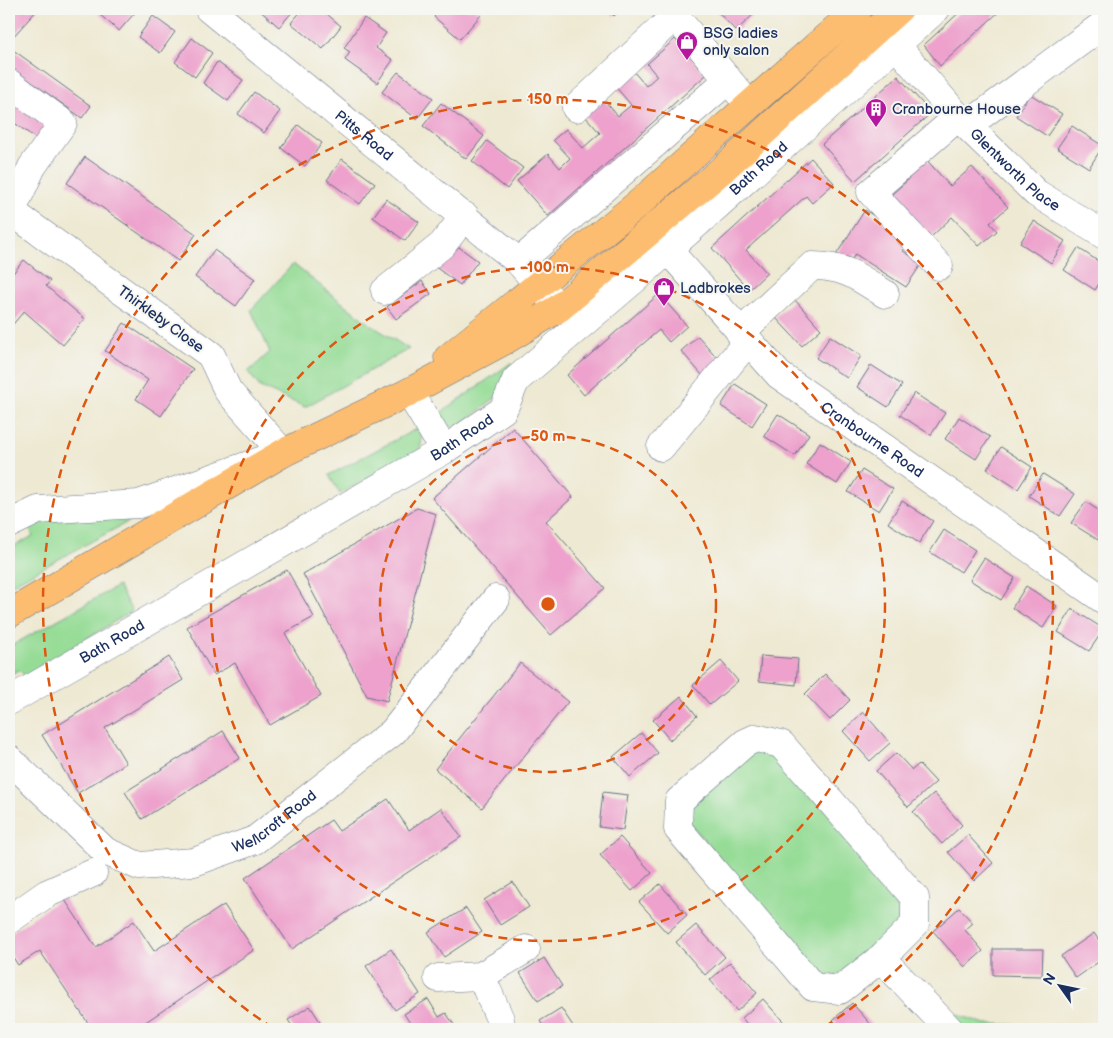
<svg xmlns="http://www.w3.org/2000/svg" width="1113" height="1038" viewBox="0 0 1113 1038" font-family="'Balsamiq Sans',sans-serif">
  <rect width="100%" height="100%" fill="#f6f6f2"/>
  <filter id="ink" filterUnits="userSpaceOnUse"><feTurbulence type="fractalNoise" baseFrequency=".02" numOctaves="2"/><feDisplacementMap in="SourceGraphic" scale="10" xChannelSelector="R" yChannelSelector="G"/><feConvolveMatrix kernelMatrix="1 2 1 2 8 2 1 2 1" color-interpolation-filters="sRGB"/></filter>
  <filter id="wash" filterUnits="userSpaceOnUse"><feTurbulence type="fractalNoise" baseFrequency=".0096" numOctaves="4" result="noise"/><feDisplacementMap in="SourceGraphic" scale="20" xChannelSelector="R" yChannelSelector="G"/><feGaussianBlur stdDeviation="1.12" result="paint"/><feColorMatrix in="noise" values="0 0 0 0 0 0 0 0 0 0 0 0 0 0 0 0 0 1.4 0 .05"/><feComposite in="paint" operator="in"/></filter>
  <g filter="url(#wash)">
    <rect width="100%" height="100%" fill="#eee9d2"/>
    <path fill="#96dc96" stroke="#58867a" d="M293,264L368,323L409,349L305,407L260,387L248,372L270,352L251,310Z
      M511,363L517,366L500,394L460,426L447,427L436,416Z
      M418,428L422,439L420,450L340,494L329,475Z
      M163,503L9,586V549L33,536L25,519Z
      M118,586L132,611L25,676L19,670L9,675V647Z
      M756,748L773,751L905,900L900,924L837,976L820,974L688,821V808Z
      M942,1009L985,1024L1090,1026L1087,1029H960Z"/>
    <g id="blocks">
      <path fill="#eda1cc" d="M9,9H38L11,39L9,37Z
        M104,9H138L119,31L99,14Z
        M258,9H295L279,27Z
        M303,9H321L341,26L323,49L291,23Z
        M440,9H474L481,15L460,39L434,17Z
        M607,9H621L614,16Z
        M715,9H759L736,31Z
        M963,9H1002L940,66L924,45Z
        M153,16L175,32L160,53L138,37Z
        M364,18L386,33L376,48L393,60L377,83L345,60L350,52L344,48Z
        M192,38L212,53L195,77L175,62Z
        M675,39L706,75L548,216L517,181L548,154L560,168L570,158L553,140L566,129L583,148L600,133L585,116L603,99L618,116L631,105L615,86L633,71L646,86L657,76L647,64Z
        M9,47L91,106L82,118L9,66Z
        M217,62L243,80L228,101L203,83Z
        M398,72L433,98L417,119L382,92Z
        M898,76L931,113L855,181L822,144Z
        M254,92L280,111L264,133L238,114Z
        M1030,94L1062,114L1047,136L1016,116Z
        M9,101L47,128L38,140L9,119Z
        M441,103L484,136L466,159L423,126Z
        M298,125L322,143L305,166L281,148Z
        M1072,126L1103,146L1089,168L1057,148Z
        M487,141L523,168L507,189L472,161Z
        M85,157L196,234L178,261L67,183Z
        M924,157L950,186L972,167L1008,207L990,223L997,231L979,246L952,217L931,237L892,194L909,179L905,173Z
        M811,158L834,183L812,203L806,196L746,250L767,273L749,290L712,248Z
        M342,159L375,183L360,204L327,180Z
        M386,199L419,222L405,241L373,217Z
        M865,210L910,239L903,251L922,263L906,287L855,254L849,264L836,255Z
        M1034,221L1065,241L1051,263L1020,243Z
        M452,242L478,261L460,285L434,266Z
        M1078,248L1104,265V276L1095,290L1064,270Z
        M214,250L255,279L236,306L195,277Z
        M24,260L50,281L46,286L85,319L63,345L24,311L9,329V278Z
        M422,281L431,294L396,319L387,307Z
        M659,294L687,326L669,342L659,330L584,395L567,375Z
        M794,299L821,329L802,346L775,317Z
        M124,323L193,369L161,416L136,399L148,380L105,351Z
        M698,336L720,361L703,376L681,351Z
        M830,336L861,356L847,378L816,358Z
        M871,365L902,385L888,407L857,387Z
        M735,384L766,404L752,426L721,406Z
        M914,393L945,413L931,435L900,415Z
        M778,414L809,434L795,456L764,436Z
        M959,417L990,437L976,459L945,439Z
        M513,428L573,497L546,521L605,588L551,635L432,498Z
        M820,442L851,462L837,484L806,464Z
        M1001,447L1032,467L1018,489L987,469Z
        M862,470L893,489L879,511L848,492Z
        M1043,474L1075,494L1060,516L1029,496Z
        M902,501L933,521L919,543L888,523Z
        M1086,502L1104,514L1103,543L1071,523Z
        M417,508L436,514L387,701L367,696L303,574Z
        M944,530L975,550L961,572L930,552Z
        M984,558L1015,578L1001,600L970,580Z
        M287,570L314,617L285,633L321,696L270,725L235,663L214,675L187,627Z
        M1026,586L1057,606L1043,628L1012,608Z
        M1072,609L1104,629L1089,651L1058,632Z
        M761,656L798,659L796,685L759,681Z
        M169,657L183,680L105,728L126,763L78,793L42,735Z
        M721,661L738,681L710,705L693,685Z
        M520,663L568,702L482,808L435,769Z
        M825,674L850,700L830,720L805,694Z
        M681,696L697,716L670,740L653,720Z
        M863,712L890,743L870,761L843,731Z
        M223,731L240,758L142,819L125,792Z
        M641,733L658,753L630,777L613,757Z
        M896,753L912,770L919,764L936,782L908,807L876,771Z
        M603,792L628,795L623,830L599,827Z
        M934,793L962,825L942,844L913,812Z
        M388,799L409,830L441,808L461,837L292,949L245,878L331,820L339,831Z
        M968,835L993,863L974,881L948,852Z
        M620,837L652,873L632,891L600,855Z
        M513,882L529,907L500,925L484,900Z
        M660,884L687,915L667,933L639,902Z
        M63,897L96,947L134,921L154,951L224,905L254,950L135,1029H92L40,951L18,965L9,951V934Z
        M466,908L482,932L444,957L428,932Z
        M959,908L973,923L965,930L983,951L965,967L933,931Z
        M696,925L725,957L705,975L676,942Z
        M1094,933L1104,948V958L1076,978L1061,956Z
        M391,949L420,994L395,1010L366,966Z
        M993,949H1043L1042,976L993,975Z
        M544,958L562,986L538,1001L520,973Z
        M730,962L757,993L737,1011L710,980Z
        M428,999L439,1017L446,1013L457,1029H414L404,1014Z
        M763,999L790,1029H751L742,1018Z
        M852,1003L875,1029H841L833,1020Z
        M310,1006L325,1029H294L288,1020Z
        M561,1008L575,1029H545L540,1021Z"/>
    </g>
  </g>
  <g filter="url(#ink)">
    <use href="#blocks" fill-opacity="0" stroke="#657087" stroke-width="1"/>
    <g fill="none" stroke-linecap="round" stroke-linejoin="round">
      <g stroke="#657087" stroke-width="29">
        <g id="minor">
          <path id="s1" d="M209,9L519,262L559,308"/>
          <path d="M669,9L740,94"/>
          <path id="s2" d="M882,32L895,44L958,117L1036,193L1104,235"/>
          <path d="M9,83L63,123L32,167L9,217"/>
          <path d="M576,108L675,16"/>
          <path d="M968,125L1104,24"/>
          <path id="s3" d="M667,249L779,375L1104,600"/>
          <path d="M519,262L728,80"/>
          <path d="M939,266L871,192L958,117"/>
          <path d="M385,291L442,245L465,216"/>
          <path d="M740,333L812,266C845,266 858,277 885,294"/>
          <path d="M409,392L444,450"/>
          <path d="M661,447L748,341"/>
          <path d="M9,524L38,510L139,504L283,453L228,391L211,355L12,212"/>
          <path id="s4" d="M9,701L444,450L503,410L516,380L643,272L936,9"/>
          <path d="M756,738L781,744L915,898V924L881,958L840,990L813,987L678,829L679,801L745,743Z"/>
          <path id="s5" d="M9,759L105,851L139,866L194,862L255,840L393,732L496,599"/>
          <path d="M9,920L46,894L93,873"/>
          <path d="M881,958L949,1029"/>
          <path d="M481,976L500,1019L499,1029"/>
          <path d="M438,978L481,976L526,949"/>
        </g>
      </g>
      <g stroke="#657087" stroke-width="29">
        <path id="major" d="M448,358L638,204L858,9
          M9,614L283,453L409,392L504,341L559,308L724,168L899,9"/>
      </g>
      <use href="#minor" stroke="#fff" stroke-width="28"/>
      <use href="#major" stroke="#fcbd6f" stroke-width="28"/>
    </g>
  </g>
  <g fill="none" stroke="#de5710" stroke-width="2.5" stroke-dasharray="9 6">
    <circle cx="548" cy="604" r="168"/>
    <circle cx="548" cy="604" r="337"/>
    <path d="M273 1028A505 505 0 1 1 823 1028"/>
  </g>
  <defs>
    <g id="shop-pin" transform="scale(1.125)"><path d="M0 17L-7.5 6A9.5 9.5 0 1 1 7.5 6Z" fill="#b5179e" stroke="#f6f6f2"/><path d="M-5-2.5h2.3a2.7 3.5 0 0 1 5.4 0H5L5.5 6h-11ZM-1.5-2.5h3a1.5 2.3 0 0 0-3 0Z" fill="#fff"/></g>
    <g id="building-pin" transform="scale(1.125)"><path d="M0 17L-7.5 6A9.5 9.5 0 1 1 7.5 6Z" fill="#b5179e" stroke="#f6f6f2"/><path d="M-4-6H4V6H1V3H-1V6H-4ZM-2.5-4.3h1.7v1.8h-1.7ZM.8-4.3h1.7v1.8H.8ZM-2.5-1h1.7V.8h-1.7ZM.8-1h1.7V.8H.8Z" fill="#fff"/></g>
  </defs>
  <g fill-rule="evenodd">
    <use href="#shop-pin" x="687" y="42"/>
    <use href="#building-pin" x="876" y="109"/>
    <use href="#shop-pin" x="664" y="288"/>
  </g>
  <g text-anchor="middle" stroke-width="4" stroke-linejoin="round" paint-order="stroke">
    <g font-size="15" fill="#1b2f5e" stroke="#f6f6f2" text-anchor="start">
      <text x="703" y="38">BSG ladies<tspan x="703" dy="17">only salon</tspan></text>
      <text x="892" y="114">Cranbourne House</text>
      <text x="680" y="293">Ladbrokes</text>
    </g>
    <g font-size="15" fill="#1b2f5e" stroke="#f6f6f2">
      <text dy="5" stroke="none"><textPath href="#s1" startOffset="200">Pitts Road</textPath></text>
      <text dy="5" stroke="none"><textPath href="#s4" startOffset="928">Bath Road</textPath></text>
      <text dy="5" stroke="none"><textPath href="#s2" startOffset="192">Glentworth Place</textPath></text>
      <text transform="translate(161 319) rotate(36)" y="5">Thirkleby Close</text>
      <text dy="5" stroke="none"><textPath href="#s4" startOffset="524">Bath Road</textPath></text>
      <text dy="5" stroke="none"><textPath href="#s3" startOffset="282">Cranbourne Road</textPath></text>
      <text dy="5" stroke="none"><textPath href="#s4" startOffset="119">Bath Road</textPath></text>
      <text dy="5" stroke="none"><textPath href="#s5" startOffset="316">Wellcroft Road</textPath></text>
    </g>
  </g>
  <circle cx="548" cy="604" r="8" fill="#de5710" stroke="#f6f6f2" stroke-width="2.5"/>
  <g font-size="15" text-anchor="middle" font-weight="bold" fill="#de5710" stroke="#f6f6f2" stroke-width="4" stroke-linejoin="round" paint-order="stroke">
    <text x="548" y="104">150 m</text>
    <text x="548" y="272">100 m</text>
    <text x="548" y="441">50 m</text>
  </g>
  <rect width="1113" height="1038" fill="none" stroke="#f6f6f2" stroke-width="30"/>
  <g transform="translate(1060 986) rotate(303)" stroke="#f6f6f2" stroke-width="4" paint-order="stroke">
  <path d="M0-4L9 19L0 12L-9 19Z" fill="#1b2f5e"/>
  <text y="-8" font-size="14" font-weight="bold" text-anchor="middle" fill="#1b2f5e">N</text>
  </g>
</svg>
